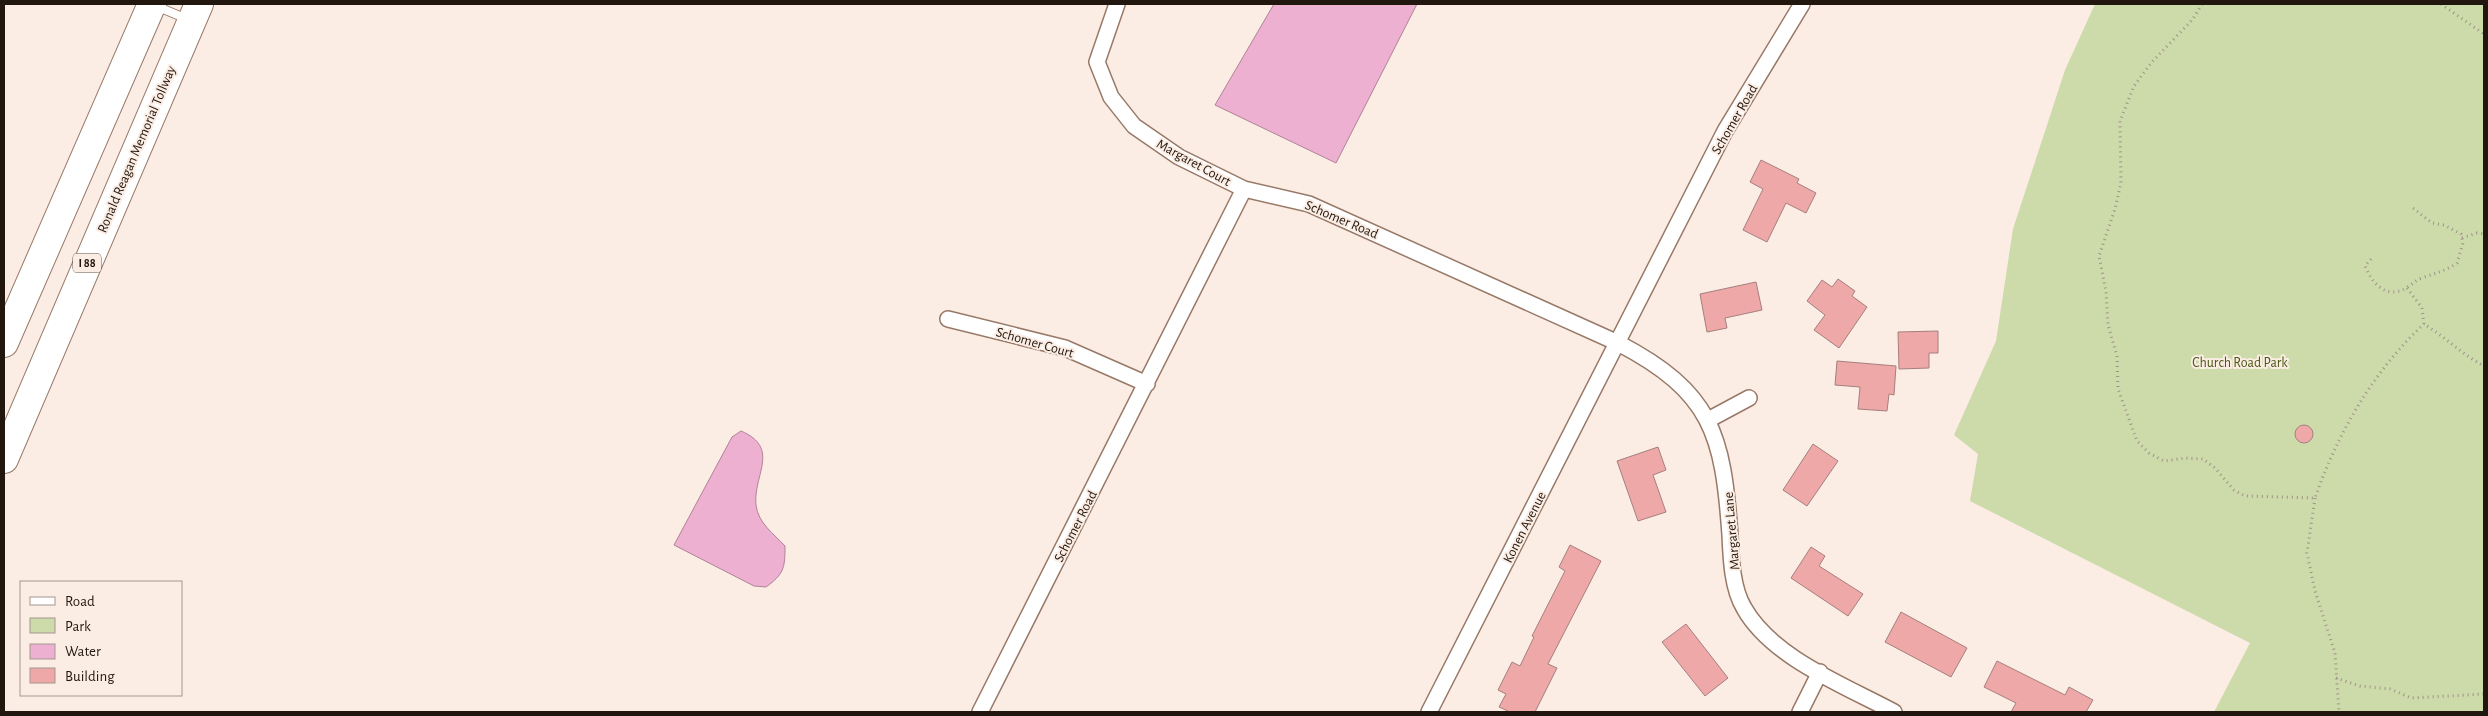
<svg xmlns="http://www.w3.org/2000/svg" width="2488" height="716" viewBox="0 0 2488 716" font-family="'Alegreya Sans',sans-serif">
  <rect width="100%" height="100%" fill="#fbede4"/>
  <path fill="#cddaa9" d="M2095,4H2484V712H2214L2250,643L1970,501L1978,454L1954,435L1996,341L2013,229L2065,70Z"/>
  <path fill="#edb0d1" stroke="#b08297" d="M1274,4H1417L1336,163L1215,105Z
    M741,431C781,448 753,475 756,505C758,523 774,534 785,546C785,568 784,574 766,587L754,586L674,545L732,437Z"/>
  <path fill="#eea8a8" stroke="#a57f7e" d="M1761,160L1799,179L1797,183L1816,193L1806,213L1786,203L1767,242L1743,230L1763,189L1750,182Z
    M1838,279L1855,291L1852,296L1867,307L1839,348L1814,330L1825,315L1807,301L1822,280L1832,287Z
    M1756,282L1762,310L1725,318L1727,328L1707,332L1700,294Z
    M1938,331V353H1929V368L1899,369L1898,332Z
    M1837,361L1896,366L1894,395L1889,394L1887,411L1858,409L1860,387L1835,385Z
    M2295 434a9 9 0 1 1 18 0a9 9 0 1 1-18 0Z
    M1813,444L1838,461L1807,506L1783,490Z
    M1658,447L1666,470L1653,475L1666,512L1638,521L1617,461Z
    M1570,545L1601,561L1548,664L1557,668L1535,712H1510L1499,707L1506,694L1498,690L1512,662L1520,666L1534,637L1532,636L1565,571L1559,567Z
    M1811,547L1825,556L1819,566L1863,594L1848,616L1791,578Z
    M1901,612L1967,648L1951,677L1885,642Z
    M1686,624L1728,678L1705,696L1662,642Z
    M1997,661L2065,695L2069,687L2093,700L2086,712H2011L2016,703L1984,687Z"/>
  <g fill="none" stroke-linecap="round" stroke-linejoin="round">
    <g stroke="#987967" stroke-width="10">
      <path id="service" d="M156,6L187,19"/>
    </g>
    <g stroke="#987967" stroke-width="18">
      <path id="minor" d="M1117,4L1097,62L1111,97L1134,126L1179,157L1244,189L1309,204L1618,343C1712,392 1723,434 1730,535C1731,558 1732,588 1744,608C1772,658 1846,686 1894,712
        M948,319L1065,348L1147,384
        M1708,420L1749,398
        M980,712L1244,189
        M1429,712L1725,131L1802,4
        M1800,712L1820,672"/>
    </g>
    <g stroke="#987967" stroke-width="30">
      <path id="motorway" d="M4,343L152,4
        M4,459L199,4"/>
    </g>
    <path stroke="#9f9289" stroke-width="3" stroke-dasharray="1 4" stroke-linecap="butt" d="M2202,4L2193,19L2151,63L2134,86L2120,121L2121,183L2115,209L2099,256L2106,291L2108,325L2117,356L2118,389L2137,441L2149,453L2164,461L2185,458L2203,459L2215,468L2234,490L2245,496L2315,498C2337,434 2374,370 2424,324
      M2441,4L2484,34
      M2462,238L2477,233L2484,234
      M2371,259L2365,266C2372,283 2386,300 2406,288C2412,285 2415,280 2422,278C2435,273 2446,271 2457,263L2463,243L2461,234L2444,225L2432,223L2413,208
      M2407,288L2422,308L2424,324C2445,337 2463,355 2484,366
      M2315,498L2307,553L2315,591L2335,653L2339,712
      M2336,678L2360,686L2390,689L2411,698L2484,694"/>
    <use href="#service" stroke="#fff" stroke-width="8"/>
    <use href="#minor" stroke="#fff" stroke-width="15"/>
    <use href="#motorway" stroke="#fff" stroke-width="28"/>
  </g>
  <g text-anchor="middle" stroke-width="4" stroke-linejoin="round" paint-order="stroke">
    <rect fill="#fbede4" stroke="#63574f" stroke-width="1" x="73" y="253.5" width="28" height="19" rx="4"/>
    <g font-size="12" font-weight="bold" fill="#22170f">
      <text x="87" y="267">I 88</text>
    </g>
    <g font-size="14" fill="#22170f" stroke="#fbede4">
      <text transform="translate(1734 119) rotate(-60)" y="5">Schomer Road</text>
      <text transform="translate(136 149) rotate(-67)" y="5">Ronald Reagan Memorial Tollway</text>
      <text transform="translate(1194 162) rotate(29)" y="5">Margaret Court</text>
      <text transform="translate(1342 219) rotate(23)" y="5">Schomer Road</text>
      <text transform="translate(1035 342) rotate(16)" y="5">Schomer Court</text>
      <text transform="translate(1075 526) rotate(-63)" y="5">Schomer Road</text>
      <text transform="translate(1524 527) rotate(-63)" y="5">Konen Avenue</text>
      <text transform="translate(1731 531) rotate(-95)" y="5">Margaret Lane</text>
    </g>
    <g font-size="14" fill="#4a5715" stroke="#fbede4">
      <text x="2240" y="367">Church Road Park</text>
    </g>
  </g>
  <rect width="2488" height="716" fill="none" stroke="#22170f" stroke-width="10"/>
  <rect x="20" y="581" width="162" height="115" fill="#fbede4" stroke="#a4978f"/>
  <rect x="30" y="597" width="25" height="8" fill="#ffffff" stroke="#a4978f"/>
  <text x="65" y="606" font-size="15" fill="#22170f">Road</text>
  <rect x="30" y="618" width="25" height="15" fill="#cddaa9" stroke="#a4978f"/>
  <text x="65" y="631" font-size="15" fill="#22170f">Park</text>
  <rect x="30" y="644" width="25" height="15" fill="#edb0d1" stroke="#a4978f"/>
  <text x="65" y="656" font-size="15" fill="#22170f">Water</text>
  <rect x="30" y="668" width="25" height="15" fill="#eea8a8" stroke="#a4978f"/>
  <text x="65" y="681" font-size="15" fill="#22170f">Building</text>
</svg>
